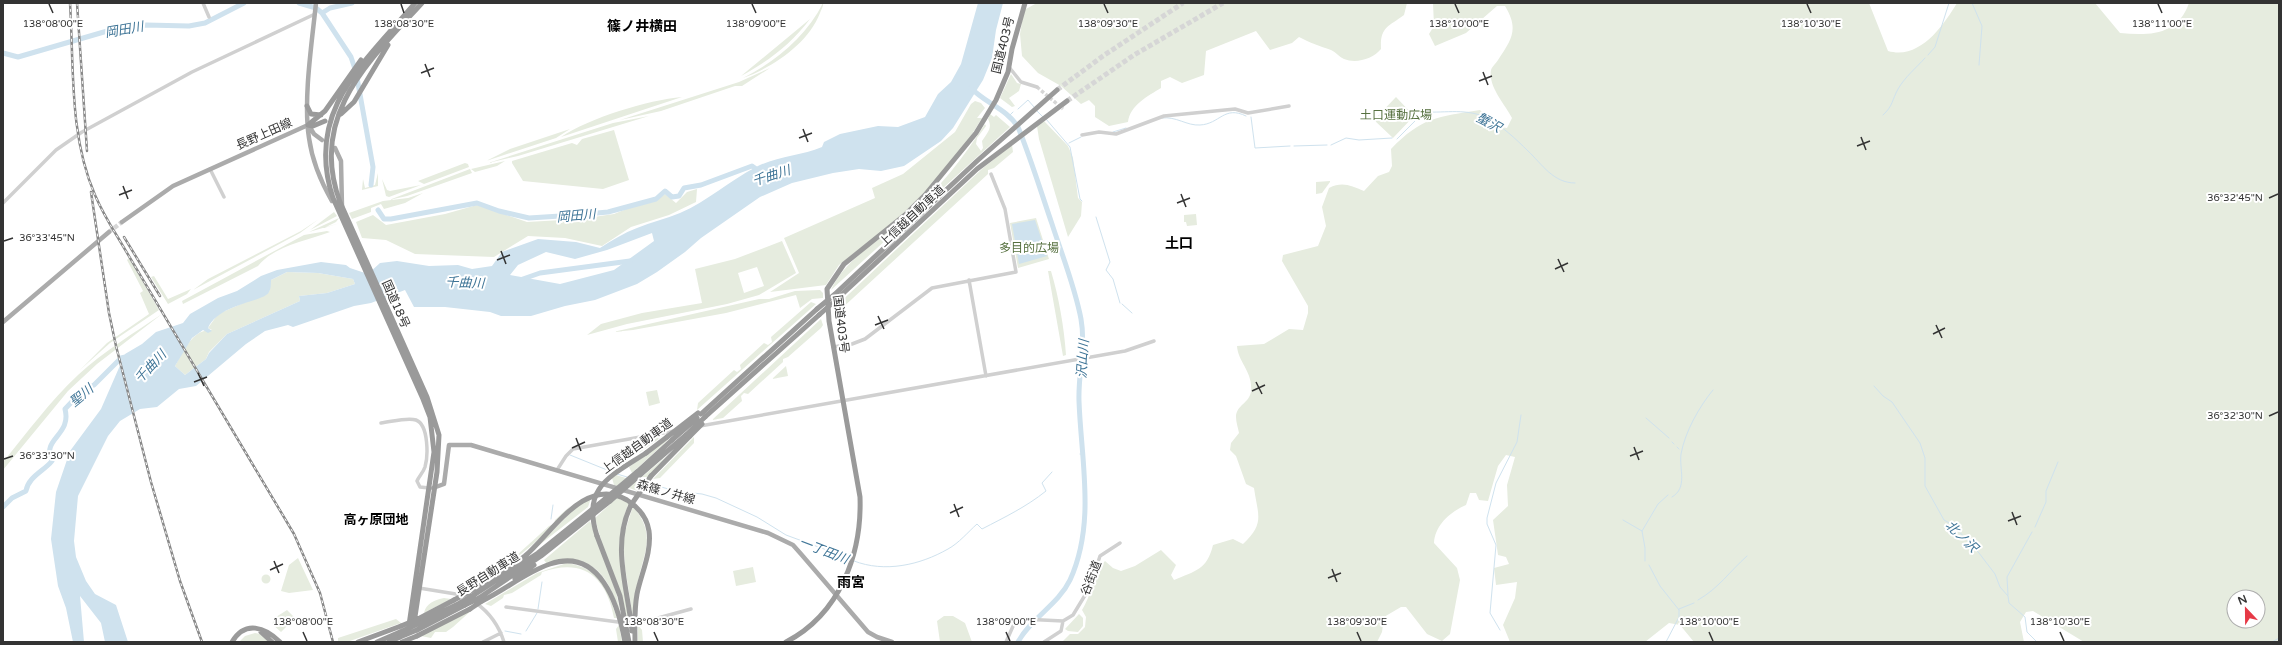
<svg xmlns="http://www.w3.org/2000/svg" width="2282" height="645" viewBox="0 0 2282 645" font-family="'Varela Round','Noto Sans JP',sans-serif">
  <rect width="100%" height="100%" fill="#fff"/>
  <path fill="#e6ecdf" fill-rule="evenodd" d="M823,3C824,5 821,10 820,13C808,44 773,67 743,78C776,61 806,37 823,3Z
    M1037,3H1407L1404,15C1388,27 1380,27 1381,49C1373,59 1356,64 1344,59C1339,57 1336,52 1331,50C1320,46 1310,43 1299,37L1292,43L1270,50L1256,31L1206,51L1204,75L1182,83L1170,77L1161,81V88C1148,96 1130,105 1128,122L1109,126L1095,117V106L1089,100L1081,104L1061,86L1038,73L1022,56L1020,34L1024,10Z
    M1433,3H1869L1888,51C1920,60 1943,26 1957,3H2095L2120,33C2150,36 2178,35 2189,3H2279V642H2084L2033,611L2026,612L2020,622L2024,642H1694L1680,625L1669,623L1645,642H1510L1503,625L1515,598L1517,582L1496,585L1494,568L1509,564L1506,557L1498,555L1493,520L1508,506L1507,485L1515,457L1506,455L1498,466L1488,501L1479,500L1476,493H1470L1466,505C1450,512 1435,525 1434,543L1457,568L1460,580L1450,634L1442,641L1427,634L1406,607H1401L1384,617L1382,632L1377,642H1062L1070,634H1078L1085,627L1086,617L1082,610C1090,598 1098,567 1105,561L1113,568L1121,571L1135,566L1161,550L1176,565L1171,575L1174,580C1195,571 1207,570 1213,545L1233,539L1243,544C1265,523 1258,516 1254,488L1246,484L1236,456L1230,450L1231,443L1239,433C1238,428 1236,422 1236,417C1236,405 1250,403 1251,391C1253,372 1238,362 1237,346L1264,344L1289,329L1303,330L1308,313V306L1282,261L1283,255L1318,246L1326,226L1322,207L1329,188C1343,181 1351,186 1364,191L1378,176L1389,172L1392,166L1391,149C1422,117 1437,117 1480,110L1495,126L1507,128L1512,118C1505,104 1488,87 1491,70C1492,67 1496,63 1498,60C1512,39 1519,29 1505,6H1497L1466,33L1435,46L1429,34L1434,26ZM2234,597H2258V621H2234Z
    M810,19C791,44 769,61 741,76Z
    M770,68L742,86H735L661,111L620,120L739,82Z
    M1011,74L1017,83L1021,84L1019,91L1009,98L1015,106L1012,107L1000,98Z
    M682,97L561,137C589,118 648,100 682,97Z
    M1396,97L1414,116L1393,138L1374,120Z
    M975,101L981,103L985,108L977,118H982L966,144L925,192L900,217L839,265L826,285L770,292L799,273L784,238L875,198L872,188L903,174L955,132L971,104Z
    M990,114L994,117L996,115L1010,127L831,290C846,257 883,239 909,215C939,189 964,157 985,124L986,126L977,138L976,144L981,151L983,148L982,141C987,133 993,128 988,119Z
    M649,116L518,156L488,163L613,123Z
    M1044,121L1068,146L1073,158L1078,198L1082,202L1081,216L1068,237L1039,139L1037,126Z
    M570,129L556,138L486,161L510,149Z
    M614,130L629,180L603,189L523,181L512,163V161L572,143L577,145L582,139Z
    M1012,145L1013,152L994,168L988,170V174L840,310L833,309L983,168Z
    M505,161L497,166L475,172L471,169Z
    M465,163L468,164L469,167L424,184L418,181Z
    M470,169L472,173L407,196L389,200Z
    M378,173V186L362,190L363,179L365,188L375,185Z
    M382,179L387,190L390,191L421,185L389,197L386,196Z
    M1316,182L1330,181V182L1322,193L1316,194Z
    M697,189L696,202L669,215L631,227L602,246L565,238L528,236L494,257L415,254L386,240L362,238L356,222L373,215L386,225L445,214L477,205L527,222L580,219L614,214L634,206L656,201L665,194L676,203L687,192Z
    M423,193L405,203L384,209L381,204L371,208V212L352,219L349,213L383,201L408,198Z
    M334,212L337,216L310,230Z
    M1196,214L1197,225L1187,226L1186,222H1184V215Z
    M339,218L336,222L324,228L340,223L309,232Z
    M1036,218L1049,259L1018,268L1010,223Z
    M319,219L300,233L193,290L208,279L301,231Z
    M327,231L330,232C307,241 275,245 258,266L183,304L182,301L304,235Z
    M782,241L796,273L759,295L727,304L627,324L587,335L601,324L642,313L702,303L695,269L735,259ZM757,267L764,286L744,293L738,273Z
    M129,258L159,310L110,343L80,370L107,343L149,314L140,293L143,291L127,260Z
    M1048,271H1051C1059,298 1064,327 1066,355L1063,356Z
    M287,272L318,273L353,279L355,284L327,293L299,296L300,301L227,334L209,352L206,359L185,375L175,366C184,351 192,329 212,330L208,328L218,314L269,292L271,280Z
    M154,276L168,299L191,289L187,294L168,304L151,277Z
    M820,290L823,293V298L812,299L800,308L796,295L726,313L633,330L613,332L759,299H769L795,291Z
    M811,302L816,304L697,410L698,403L734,370L737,372L741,369L740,365L764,343L768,345L772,342L771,337Z
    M162,314L97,364L68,391L3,470V462C27,433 50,401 78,375C104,351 134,333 162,314Z
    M821,319L823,325L821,328L788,357L783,359V362L748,394L744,393L741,396L742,401L723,418L712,420Z
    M786,366L788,376L772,379Z
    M657,390L660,403L649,406L646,392Z
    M663,436L639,453L641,445L650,439Z
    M694,437V443L660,478L653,479Z
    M669,438V439L632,473L629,467Z
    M669,454L648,477H642Z
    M616,475L626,478L617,486L614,485L612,478Z
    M637,481L644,482L638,491L629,488Z
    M591,498L588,507L538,546L574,509Z
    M617,498L629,503C610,546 625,581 629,625L621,595L602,544L595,518Z
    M570,506C541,541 507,568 467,590V586L507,561L515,560L517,555L549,526L554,524L555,520Z
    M633,506C656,535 645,549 638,581C635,593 634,606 633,618L625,567L623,538Z
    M590,521L616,592L621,615C614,595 605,568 582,562C572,560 557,563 547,564L544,560Z
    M298,558L313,590L289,593L281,591L289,565Z
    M567,563C601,568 607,590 617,618H614C606,575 582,558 542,572L541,575L512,593L504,595L503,598L491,606L485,604L537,573Z
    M753,567L756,582L736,586L733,571Z
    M261.5 579a4.5 4.5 0 1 1 9 0a4.5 4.5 0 1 1-9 0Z
    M444,598L451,599L424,613C426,603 435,600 444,598Z
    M473,609L453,627L446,632H435L431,638L421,636Z
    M287,610L295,618L281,632L272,624L276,617Z
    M1079,614L1083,618V626L1078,632L1068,631L1065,629Z
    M944,616H953L965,623L972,642H940L937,621Z
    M396,619L401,623L347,642H338V638Z
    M619,625L622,642H618L616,629Z
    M638,625L642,630L643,642H638Z
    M255,633L260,634L270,642H239L245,636Z"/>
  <path fill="#cfe2ee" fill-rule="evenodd" d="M978,3H1003L996,30L992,58L983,80L953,128L941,141L904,166L881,171L859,169L833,173L792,183L760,197L701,238L685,252L657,272L637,284L595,300L565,306L531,316H501L490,312L445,307H414L405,290L371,303L354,306L293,327L288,325L265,331L246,344L196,386L179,389L157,407L140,409L120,421L108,436L78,496L74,541L76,557L86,581L95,594L116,605L128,642H105L101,623L80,596L84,642H73L66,608L58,586L51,539L56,492L70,451L101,409L125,354L142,344L156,332L183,323L190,314L218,298L237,291L261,276L277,270L321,262L346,265L350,268L368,274L380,263L397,261L429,266L458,265L472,269L492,266L502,252L538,239L576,242L600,248C612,240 624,233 637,228C651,222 666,219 680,213C708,201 729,181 756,167C777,156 801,156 822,147L824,142L840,134L878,126L898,127L925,117L938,94L951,82L961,64ZM652,233L654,241L614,270L560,284L510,275L518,265L546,252L575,259L607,250ZM287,272L318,273L353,279L355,284L327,293L299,296L300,301L227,334L209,353L206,359L185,375L175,366L192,338L203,330L208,333L212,331L208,328C219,303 265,302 269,292C271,289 271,283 271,280Z
    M1035,220L1047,256L1019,264L1012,224Z"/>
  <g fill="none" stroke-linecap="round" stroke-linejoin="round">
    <path stroke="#cfe2ee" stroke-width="1" d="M1972,3L1982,26L1979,65
      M1928,55L1935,47L1949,3
      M1018,109L1028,100L1034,107
      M1037,111L1043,117
      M1883,115C1893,106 1892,100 1898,89C1905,77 1916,68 1925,58
      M1009,116L1013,112
      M1251,117L1255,148L1290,146
      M1162,118C1176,116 1187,126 1200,125C1220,124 1224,105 1246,116
      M1046,119L1070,147L1080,199L1082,201
      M1113,132L1126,128
      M1397,139L1424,112C1446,113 1467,108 1487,118C1502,126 1516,139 1528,151C1542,164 1553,183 1575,183
      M1069,143L1081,137
      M1331,145L1346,138L1359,140L1392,138
      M1294,146L1327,145
      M1096,217L1110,262L1106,270L1113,279L1120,303
      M1122,304L1132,313
      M1874,386L1883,396L1892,402L1920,443L1925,458V486L1944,520L1953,525L1979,553L1995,574L2000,587L2008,596L2009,603L2025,617L2027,632L2037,642
      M1646,418L1669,438
      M1672,442L1674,444
      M1677,447L1679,449
      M1080,454H1083
      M570,455L612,472
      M617,474L627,477
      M638,480L645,482
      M648,483L675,491L702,494L716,498L757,517L786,535L851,559
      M1672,497C1688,488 1679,469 1681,454C1685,432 1699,407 1713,390
      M551,519L553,505
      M1623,520L1642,531
      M2035,527L2046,502V491L2058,462
      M854,561C885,573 920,565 948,549C959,543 968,532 977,524L982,529C1005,517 1026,507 1046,491L1042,483L1052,472
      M1645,561V548L1642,531L1658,504L1668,495
      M1649,565L1660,586L1679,610
      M2008,595L2007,577L2032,532
      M1698,600C1719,588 1729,572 1747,556
      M538,609L542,582
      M1679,609L1694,603
      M1500,630L1490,613L1496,545L1487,524V518L1496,483L1517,442L1521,415
      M505,631L521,634
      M526,631L537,613
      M1666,642L1679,617V610
      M2272,642L2279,638"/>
    <path stroke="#cfe2ee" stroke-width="5" d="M299,3L316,8L322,13L351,57L356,72L373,167L371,185
      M322,13L330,8L352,3
      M3,53L18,57L121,27L146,25L189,26L205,23L244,3
      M971,88C985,103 1007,109 1018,127C1031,159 1041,192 1052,224C1062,255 1075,287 1081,319C1086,347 1078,373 1079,401C1081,460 1096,523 1070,580C1058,605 1031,618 1018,642
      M378,210L384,219H391L477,203L499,211L529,218L576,215L608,212L656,199L665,191L672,197L679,196L684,188L701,185L752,166L759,171
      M520,280L540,273L630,261
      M3,507L12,498L26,491C28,477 44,471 52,461C41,438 72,436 65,409L83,390L94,385L121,358L130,356"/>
    <path stroke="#d6d6d6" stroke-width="3.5" stroke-dasharray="3.5 2" stroke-linecap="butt" d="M1037,87L1063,109"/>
    <path stroke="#d6d6d6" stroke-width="4.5" stroke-dasharray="4.5 2" stroke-linecap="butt" d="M109,232L122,222"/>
    <path stroke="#d6d6d6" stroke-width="5" stroke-dasharray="5 2.5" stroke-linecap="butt" d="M1057,90L1103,56L1183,3
      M1067,101L1134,55L1223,3"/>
    <path stroke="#d0d0d0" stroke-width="3.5" d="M203,3L209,17
      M1009,67L1021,82L1037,87
      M1082,135L1099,132L1116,134L1164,116L1235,109L1248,113L1289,106
      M210,169L224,197
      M3,203L56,150L82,132L192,72L315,14
      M969,280L986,376
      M833,347L852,344L865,339L932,288L1016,272L1005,209L991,174
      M381,423C391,422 407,417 416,420C429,425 428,457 425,467C423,473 419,476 417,481L420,487L429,488
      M700,426L1125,351L1154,341
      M557,470L566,456L573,449L674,431
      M419,588L462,595
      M476,603C490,613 499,626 504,642
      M506,607L618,622
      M637,622L647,621L691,609
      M483,642L501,633
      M1006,642L1014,624L1022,619L1063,621L1073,615L1090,587L1100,556L1120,543
      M1044,642L1061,631L1063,621"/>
    <path stroke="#ababab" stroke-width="4.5" d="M316,3C312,42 303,100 309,138C312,160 321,182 332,201
      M309,126L314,134L322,140
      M335,148L341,161L342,207
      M122,222L173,186L308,125
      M3,322L109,232
      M433,488L444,484L449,445H471L768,533L793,545L801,554L868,632L877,637L892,642"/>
    <path stroke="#9a9a9a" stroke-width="5" d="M307,106L311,114L321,115
      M341,114L354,102L388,45
      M308,125L325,111L361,60
      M308,125L313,126L325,121
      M834,295L977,161L1057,90
      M837,299L977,169L1067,101
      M701,414L817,309
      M705,417L819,315
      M646,453L667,437
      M637,472L672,440
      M641,474L686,435
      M651,476L690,436
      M631,505C611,546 628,588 632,631
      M597,536L620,596L629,642
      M515,579L534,565
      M469,592C488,581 507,570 525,556C552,533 585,475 627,500C638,507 647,518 649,531C652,552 641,574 637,594C634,610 635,626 635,642
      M474,595L538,553L605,499
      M479,598L541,556L610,501
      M482,601C505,590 526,572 550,564C600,547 618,604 625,642
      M418,619L454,600
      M414,623L437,472L439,435L427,397L340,202C308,116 369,61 422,3
      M418,624L460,603
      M409,625L434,452L430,417L423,399L333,198C304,111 365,62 415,3
      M417,630L465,605
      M261,632L272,642
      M417,636L470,609
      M232,642C245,620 265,627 280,642
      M358,642L401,626
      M377,642L400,632
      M389,642L400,637
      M786,642C840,614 862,554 860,497L829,321L827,289L844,264L905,215L925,195L976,133L996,100L1008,72L1012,49L1025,3"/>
    <g stroke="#888" stroke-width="2.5">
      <path id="rail" d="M70,3C74,66 69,136 95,195C101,209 109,223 117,236L294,534L320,593L333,642
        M77,3L87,151
        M91,192L109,313L116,346L151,482L180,581L202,642
        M124,237L160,296"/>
    </g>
    <use href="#rail" stroke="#fff" stroke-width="1" stroke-dasharray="3" stroke-linecap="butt"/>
    <path stroke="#9a9a9a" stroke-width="5" d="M817,309L834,295
      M819,315L837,299
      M686,435L705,417
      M690,436L702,424
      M667,437L698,413
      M672,440L697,418
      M605,499L637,472
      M610,501L641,474
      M631,505L651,476
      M597,536C581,487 611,476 646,453
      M454,600L469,592
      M460,603L474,595
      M465,605L479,598
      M470,609L482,601
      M401,626L418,619
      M400,632L418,624
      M400,637L417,630
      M402,642L417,636"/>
  </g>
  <path fill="none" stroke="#333" stroke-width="1.5" d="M49,4L53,13M401,4L404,13M752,4L756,13M1104,4L1108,13M1455,4L1459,13M1807,4L1811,13M2158,4L2162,13M425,64L430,77M1483,72L1488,85M421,73L434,68M1479,81L1492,76M803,129L808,142M1861,137L1866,150M799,138L812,133M1857,146L1870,141M123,186L128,199M1181,194L1186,207M119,195L132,190M2269,198L2278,194M1177,203L1190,198M4,241L13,238M501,251L506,264M1558,259L1564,272M497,260L510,255M1555,269L1568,263M878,316L884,329M875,325L888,320M1936,325L1942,338M1933,334L1945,328M198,373L204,386M194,382L207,377M1256,382L1262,394M1252,391L1265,385M2269,416L2278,412M576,438L581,451M1634,447L1639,460M572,448L585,442M1630,456L1643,451M4,459L13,456M954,504L959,517M2012,512L2017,525M950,513L963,507M2008,521L2021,516M274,561L279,573M1332,569L1337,582M270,570L283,564M1328,578L1341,573M303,632L307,641M654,632L658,641M1006,632L1010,641M1357,632L1361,641M1709,632L1713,641M2060,632L2064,641"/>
  <g text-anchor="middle" stroke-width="4" stroke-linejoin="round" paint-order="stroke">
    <g font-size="12" fill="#333" stroke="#fff">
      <text transform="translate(1003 45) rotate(-76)" y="4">国道403号</text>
      <text transform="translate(264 134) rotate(-24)" y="4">長野上田線</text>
      <text transform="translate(912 216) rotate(-43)" y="4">上信越自動車道</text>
      <text transform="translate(396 304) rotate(66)" y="4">国道18号</text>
      <text transform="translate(841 324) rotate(83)" y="4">国道403号</text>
      <text transform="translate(637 446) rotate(-36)" y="4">上信越自動車道</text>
      <text transform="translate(666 492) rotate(16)" y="4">森篠ノ井線</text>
      <text transform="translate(488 574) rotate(-32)" y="4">長野自動車道</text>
      <text transform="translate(1091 578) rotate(-69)" y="4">谷街道</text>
    </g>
    <g font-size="12" fill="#56703f" stroke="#fff">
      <text x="1396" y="119">土口運動広場</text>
      <text x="1029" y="252">多目的広場</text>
    </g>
    <g font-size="13" font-style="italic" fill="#3f7597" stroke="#fff">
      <text transform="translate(124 29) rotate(-10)" y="5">岡田川</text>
      <text transform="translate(1489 122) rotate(28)" y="5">蟹沢</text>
      <text transform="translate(771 175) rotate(-18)" y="5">千曲川</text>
      <text transform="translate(576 215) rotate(-5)" y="5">岡田川</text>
      <text transform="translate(465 282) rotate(2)" y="5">千曲川</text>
      <text transform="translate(1082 359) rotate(-86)" y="5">沢山川</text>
      <text transform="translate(150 366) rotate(-47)" y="5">千曲川</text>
      <text transform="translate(81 395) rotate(-40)" y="5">聖川</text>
      <text transform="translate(1962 536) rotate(44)" y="5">北ノ沢</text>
      <text transform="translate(824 550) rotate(21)" y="5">一丁田川</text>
    </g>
    <g font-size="13" font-weight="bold" fill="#000" stroke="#fff">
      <text x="376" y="524">高ヶ原団地</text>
    </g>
    <g font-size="14" font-weight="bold" fill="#000" stroke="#fff">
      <text x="642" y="31">篠ノ井横田</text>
      <text x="1179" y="248">土口</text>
      <text x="851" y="587">雨宮</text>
    </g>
  </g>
  <g font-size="10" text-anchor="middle" fill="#333" stroke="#fff" stroke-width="4" stroke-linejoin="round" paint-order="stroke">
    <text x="53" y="27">138°08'00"E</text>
    <text x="404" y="27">138°08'30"E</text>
    <text x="756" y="27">138°09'00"E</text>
    <text x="1108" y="27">138°09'30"E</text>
    <text x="1459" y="27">138°10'00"E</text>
    <text x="1811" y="27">138°10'30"E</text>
    <text x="2162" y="27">138°11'00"E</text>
    <text x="2235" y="201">36°32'45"N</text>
    <text x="47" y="241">36°33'45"N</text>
    <text x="2235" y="419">36°32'30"N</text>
    <text x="47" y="459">36°33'30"N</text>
    <text x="303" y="625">138°08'00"E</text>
    <text x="654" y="625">138°08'30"E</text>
    <text x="1006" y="625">138°09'00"E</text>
    <text x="1357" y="625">138°09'30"E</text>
    <text x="1709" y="625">138°10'00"E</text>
    <text x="2060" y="625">138°10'30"E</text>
  </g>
  <rect width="2282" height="645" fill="none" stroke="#333333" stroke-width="8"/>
  <g transform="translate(2246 609) rotate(338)"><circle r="19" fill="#ffffff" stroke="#adadad"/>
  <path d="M0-3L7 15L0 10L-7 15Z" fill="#e63946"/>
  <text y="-6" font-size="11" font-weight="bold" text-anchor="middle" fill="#333333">N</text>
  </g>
</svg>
